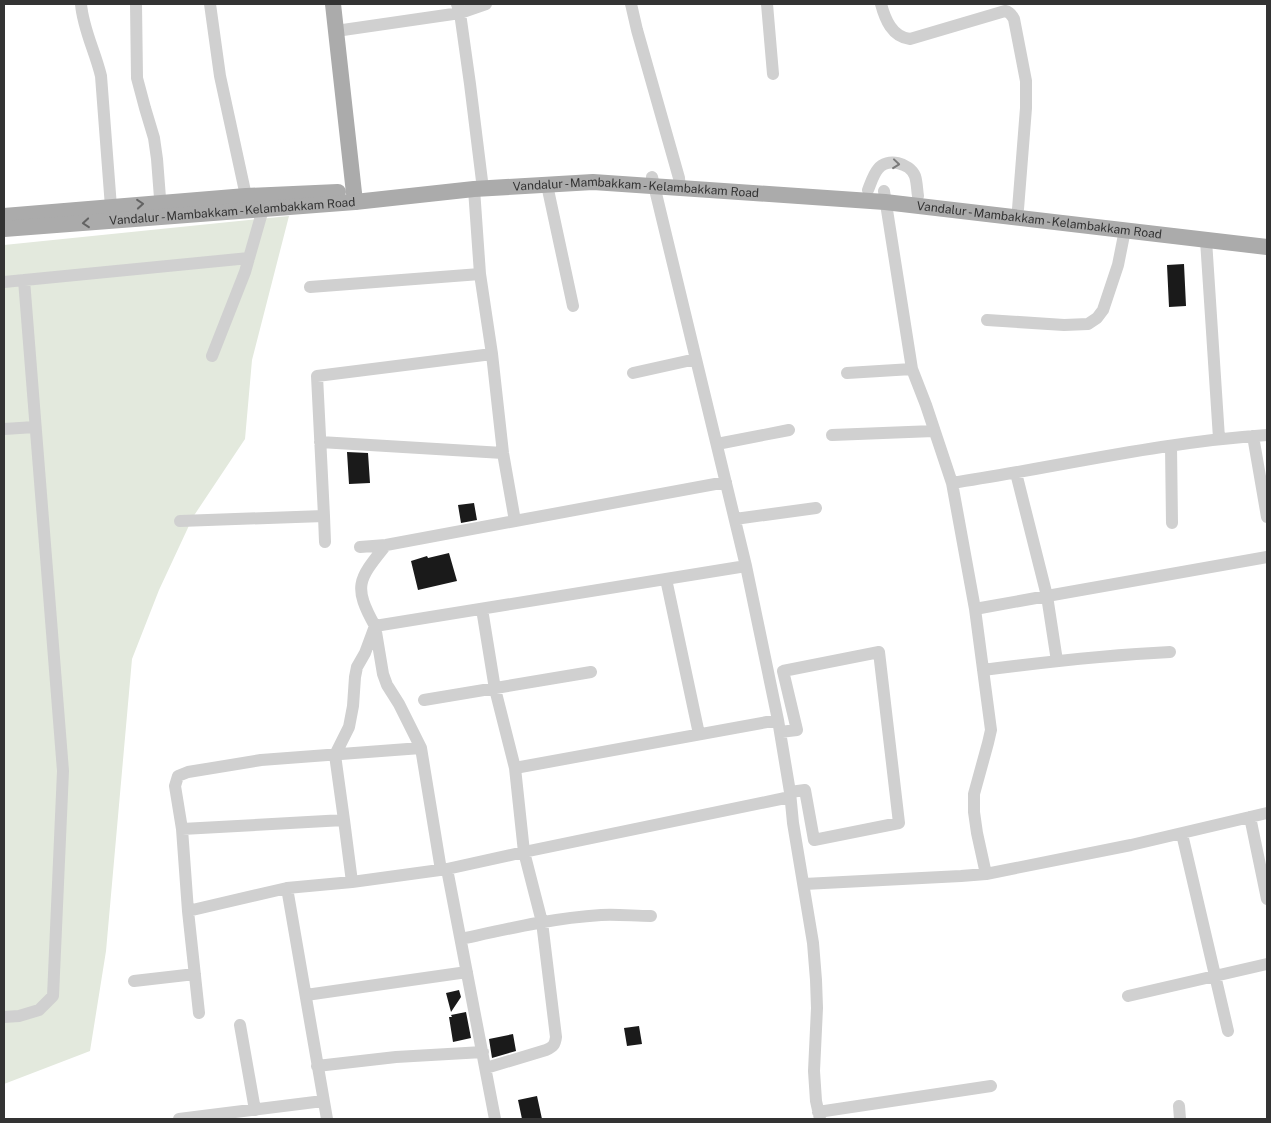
<svg xmlns="http://www.w3.org/2000/svg" width="1271" height="1123" viewBox="0 0 1271 1123" font-family="'Public Sans',sans-serif">
  <rect width="100%" height="100%" fill="#fff"/>
  <path fill="#e3e9dd" d="M289,216L252,360L245,439L193,517L159,590L132,659L106,951L90,1051L4,1084V245Z"/>
  <path fill="#1a1a1a" d="M1184,264L1186,306L1169,307L1167,265Z
    M347,452L368,453L370,483L349,484Z
    M474,503L477,520L461,523L458,505Z
    M449,553L457,581L418,590L411,561L427,556L428,558Z
    M459,990L461,997L451,1012L446,993Z
    M466,1012L471,1038L453,1042L449,1017H452L451,1015Z
    M639,1026L642,1044L627,1046L624,1028Z
    M513,1034L516,1051L492,1058L489,1039Z
    M537,1096L542,1119H522L518,1100Z"/>
  <g fill="none" stroke-linecap="round" stroke-linejoin="round">
    <path stroke="#d0d0d0" stroke-width="12" d="M81,4C83,29 95,51 101,76L111,207
      M136,4L137,78L145,108L154,138L157,159L161,211
      M210,4L220,76L246,196
      M457,4L460,13L470,84L482,181
      M631,4L637,30L679,178L680,189
      M767,4L773,74
      M881,4C885,19 892,37 910,39L1005,11C1010,12 1012,15 1014,19L1026,81V108L1018,209
      M336,31L460,13L486,4
      M652,177L746,566L778,720L790,792L793,823L813,943L816,980L817,1008L814,1071L816,1101L820,1119
      M547,185L573,306
      M868,190C871,183 873,175 878,169C887,157 910,163 915,176C917,182 917,190 918,196
      M884,191L912,369L926,405L952,483L975,609L991,730L988,743L974,794V812L977,833L986,874
      M1206,240L1219,438
      M4,282L249,258
      M310,287L480,274
      M987,320L1064,325L1088,324L1097,318L1103,310L1118,265L1125,230
      M212,356L245,272L263,209
      M633,373L696,359
      M847,373L912,369
      M4,429L35,427
      M832,435L934,431
      M1253,436L1267,517
      M320,442L503,453
      M717,444L789,430
      M1171,446L1172,523
      M1016,473L1047,596L1267,557
      M952,483C1057,467 1161,442 1267,435
      M324,516L325,542
      M735,519L816,508
      M180,521L324,516L317,376L492,354
      M515,521L726,482
      M386,545C359,579 352,585 375,626L746,566
      M360,547L386,545L515,521L503,453L492,354L480,274L474,189
      M666,579L699,734
      M482,609L495,689L515,768L524,852L542,922L556,1037C555,1045 553,1047 546,1050L486,1068
      M975,609L1047,596L1057,661
      M983,670C1045,662 1107,655 1170,652
      M424,700L591,672
      M780,732L797,730L783,671L879,652L899,823L814,840L805,790L790,792
      M515,768L778,720
      M1250,817L1267,899
      M344,820L352,882
      M182,829L175,786L178,776L188,772L261,760L421,748
      M1182,834L1228,1031
      M804,884L961,876L986,874L1131,845L1267,813
      M287,888L188,911L182,829L344,820L335,755L349,727L353,706L355,677L357,667L365,653L375,626L383,674L387,685L399,704L421,748L441,870
      M188,911L199,1013
      M461,939C507,929 553,918 601,915C617,914 635,916 651,916
      M134,981L195,974
      M306,995L467,972
      M1128,996L1267,964
      M4,1017L19,1016L39,1010L53,996L63,771L24,280
      M240,1025L255,1110
      M317,1066L396,1057L483,1052
      M1179,1106L1180,1119
      M818,1112L991,1086
      M179,1119L323,1101
      M327,1119L287,888L352,882L447,869
      M495,1119L447,869L524,852L790,797"/>
    <g stroke="#ababab" stroke-width="16">
      <path d="M333,4L355,202"/>
      <path d="M4,216L246,196L338,192"/>
      <path id="s1" d="M4,229L355,202L474,189L593,182L885,202L1267,247"/>
    </g>
  </g>
  <defs><path id="oneway-chevron" d="M-2-3.5L2.5 0L-2 3.5" fill="none" stroke-width="1.6" stroke-linecap="round" stroke-linejoin="round" transform="scale(1.25)"/></defs>
  <use stroke="#7a7a7a" href="#oneway-chevron" transform="translate(896 164) rotate(6)"/>
  <g stroke="#636363">
    <use href="#oneway-chevron" transform="translate(140 204) rotate(-5)"/>
    <use href="#oneway-chevron" transform="translate(86 223) rotate(175)"/>
  </g>
  <g text-anchor="middle" stroke-width="5" stroke-linejoin="round" paint-order="stroke">
    <g font-size="12" fill="#333" stroke="#fff">
      <text dy="4" stroke="none"><textPath href="#s1" startOffset="634">Vandalur - Mambakkam - Kelambakkam Road</textPath></text>
      <text dy="4" stroke="none"><textPath href="#s1" startOffset="229">Vandalur - Mambakkam - Kelambakkam Road</textPath></text>
      <text dy="4" stroke="none"><textPath href="#s1" startOffset="1039">Vandalur - Mambakkam - Kelambakkam Road</textPath></text>
    </g>
  </g>
  <rect width="1271" height="1123" fill="none" stroke="#333333" stroke-width="10"/>
</svg>
